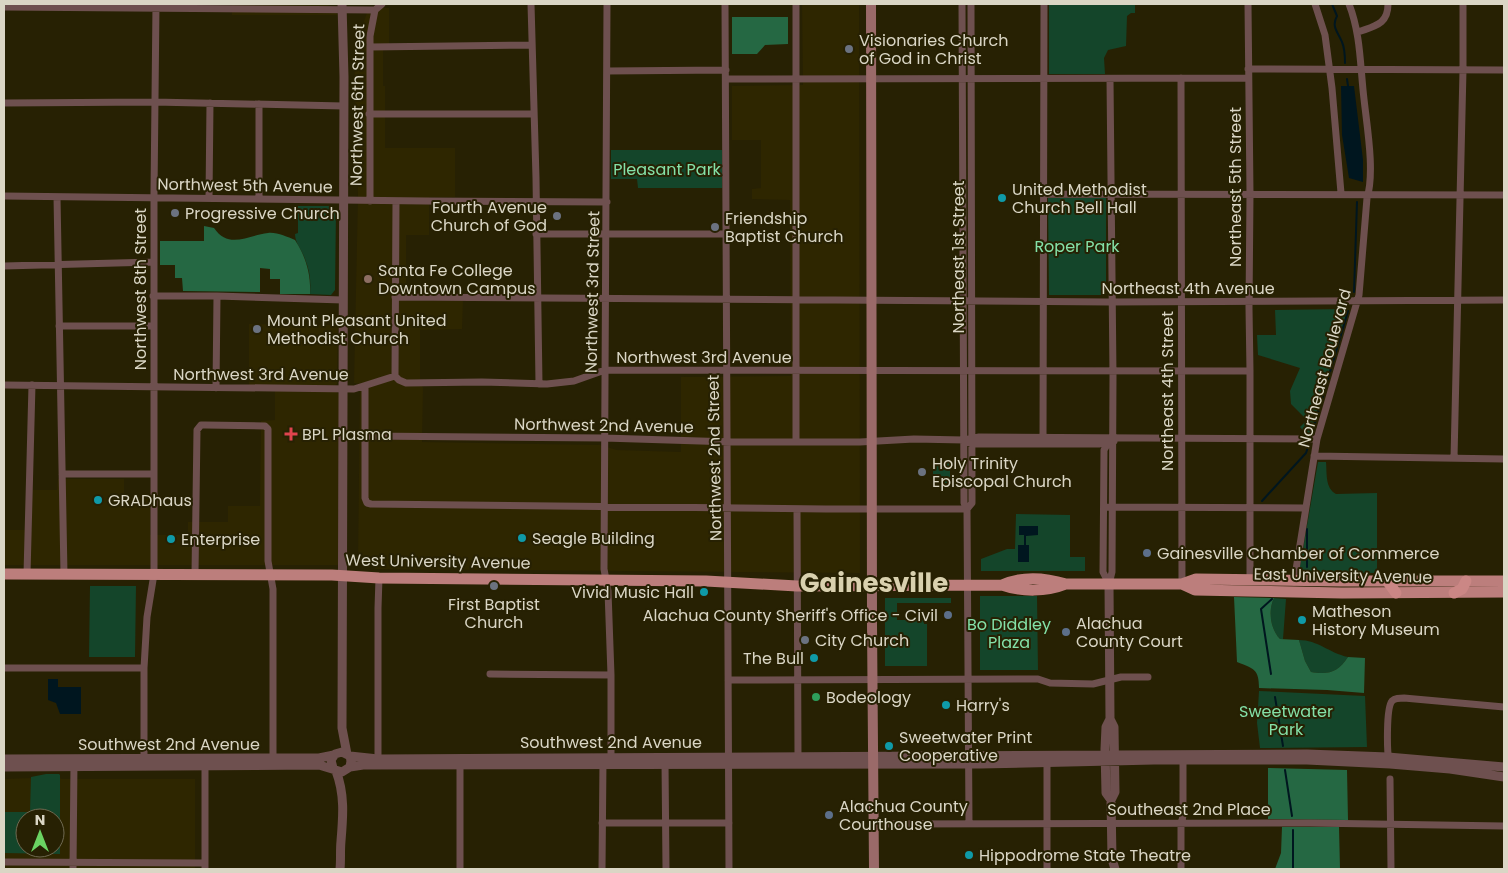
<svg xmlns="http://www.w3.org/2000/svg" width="1508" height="873" viewBox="0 0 1508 873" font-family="Poppins,sans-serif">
  <rect width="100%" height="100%" fill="#272103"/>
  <path fill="#2e2600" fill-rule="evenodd" d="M232,4H327L338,15H232Z
    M802,4H859L860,573L375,569V564H358L360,384L354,383L358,196L354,49L369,7L389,8V44L383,48V86H385V148H455V197H429V235H406V301H463L462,329L420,330V380L423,388L422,442L600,445L617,450L681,452V377L791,376L790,200L752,199V189L761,188V140H732V86L803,85Z
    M249,324L338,325L337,384L334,386L249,385Z
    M275,391H335L339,394L338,565H4V530H32V490H57L58,479H124V499H150V535H188V522H228V506H260L261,421L275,420Z
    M60,777L61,779H195V869H4V779ZM25,818H55V848H25Z"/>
  <path fill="#14452a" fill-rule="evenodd" d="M1049,4H1135V13H1131L1127,16L1126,46L1108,50L1104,58L1105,74H1049Z
    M611,150H722V188H638L637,179H611Z
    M1048,198H1106V295H1049Z
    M298,206H333L336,211L335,290L331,295L310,294C311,282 310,271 305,259C302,250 295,243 295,234L298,233Z
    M1348,309L1309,437L1300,427L1307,420L1291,404L1290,391L1300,368L1258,355L1257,335H1276L1275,310Z
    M933,462H950V483H933Z
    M1318,462H1326C1327,474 1325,488 1336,494L1377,493V573L1299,572Z
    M1016,514L1070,515V557H1085V571H981V559L1007,549H1015Z
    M90,586H136L135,657H89Z
    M980,596H1037L1038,670H980Z
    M885,598H951V603H897V620H924V624H927V666H885Z
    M1274,598L1286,599L1283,639H1280C1270,629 1268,610 1274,598Z
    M1299,640C1318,640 1329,653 1348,657C1338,672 1329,675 1311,672L1305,661Z
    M1259,691L1365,696L1367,747L1260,748L1257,723Z
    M46,774H59L60,775V854L4,853V812H30L31,777ZM25,818H55V848H25Z"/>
  <path fill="#256843" d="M732,17H788V44L765,45L757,54H732Z
    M204,226L214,228C229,250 248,235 268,233C277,232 287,237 295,240C306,257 311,274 310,294H280V279H270V269L260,268V292L183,291L182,278H175V265H160V241H204Z
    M1234,597L1274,598C1268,610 1270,629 1280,639L1299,640L1305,661L1311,672C1329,675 1338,672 1348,657L1365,658L1364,693L1327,690L1259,688C1259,669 1254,669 1237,662Z
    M1268,768L1347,770L1348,820L1268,819Z
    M1282,827H1339L1340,869H1275L1281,853Z"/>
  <path fill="#00161f" d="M1341,86H1354L1363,160V182L1349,178L1342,135Z
    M1019,526H1038V535L1026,536V545H1029V562H1018V545H1024V535H1019Z
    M48,679H58V687H81V714H60L56,703L48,700Z"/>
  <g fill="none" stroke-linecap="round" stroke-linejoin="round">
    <path stroke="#00161f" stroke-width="2" d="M1332,4L1337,16C1331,27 1338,32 1342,42C1345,49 1345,56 1345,63
      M1347,79L1348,86
      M1354,292L1357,202
      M1312,433L1348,311
      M1262,501L1306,453L1308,447
      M1307,529V567
      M1271,674L1261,609L1272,599
      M1275,697L1283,746
      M1285,770L1292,816
      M1293,830V869"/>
    <path stroke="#6e504f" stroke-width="7" d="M531,4L536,178L539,384
      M607,4L604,569L608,591L611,675V762
      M725,4L729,869
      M962,4L964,503L967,509L969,824
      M1248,4L1250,194L1249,308L1250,371V580
      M1315,4L1325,35L1332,88L1341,193
      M4,7L375,10
      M1358,32C1374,26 1388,25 1388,4
      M370,47L532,45
      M1248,69L1504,70
      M607,71L726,70
      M1181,78L1182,584
      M726,79L1248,78
      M4,103L154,102L344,106
      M259,104V199
      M369,114H533
      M1044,194L1504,195
      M4,196L426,201L607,202
      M57,197L64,574
      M209,198L210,103
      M370,201V36L375,10L382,4
      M536,234H727
      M4,266L154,262
      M153,296H217L343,300
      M395,297L1109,302L1504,300
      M59,326H153
      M395,376L399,380L406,383L482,382L547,384L574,381L605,370L1250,371
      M395,376L396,201
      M4,385L354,389L395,376
      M365,386V498L367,503L371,504L826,509H967
      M216,388L217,296
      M365,436L604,438L732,442H860L914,439L964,440L979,437L1317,439
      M796,442V4
      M968,442L972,444H1099L1114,441
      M1043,444L1044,4
      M1314,456L1504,459
      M1454,458L1463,70V4
      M62,474H154
      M1104,507L1305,508
      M797,509L798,756
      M967,509L972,503L971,4
      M27,574L32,385
      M195,574L197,430L201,425H205L265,426L268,429V561L273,589V762
      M1294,582L1317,439L1359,295L1367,198C1375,172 1367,127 1364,99C1360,66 1361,35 1349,4
      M1109,584L1112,572L1113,376L1110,79
      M1109,584L1103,572L1104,450L1110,440
      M4,668H144
      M490,674L611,675
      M728,680L1038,679L1050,683L1093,684L1121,677H1148
      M460,761V869
      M1389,761C1387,752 1386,708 1392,701C1395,698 1399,698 1404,698L1504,707
      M378,762V608L379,578
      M665,762L666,869
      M144,763V668L147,617L154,574V193L156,4
      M1390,779L1391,869
      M602,823H729
      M873,824L1310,823L1504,826
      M4,862L205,863
      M73,869L74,762
      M205,869V762
      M602,869L603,760
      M1047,869V760
      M1181,869V824L1183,816V757"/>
    <path stroke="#6e504f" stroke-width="9" d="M342,4L344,77L342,728L347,754
      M1109,584L1110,719L1114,727L1115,792L1111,800L1112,859L1115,869
      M1110,719L1106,727L1105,749L1106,793L1111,800
      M350,756L378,759L1307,754L1388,757L1504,767
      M4,759L273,758H319L334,755
      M4,767L319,765L342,772L350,767L351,761L350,756L342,752L335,754L331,760L333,768
      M350,767L363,765L980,764L1154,760H1307L1390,764L1450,769L1504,777
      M336,771C345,794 343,817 341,841C340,851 341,860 340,869"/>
    <path stroke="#9a6a69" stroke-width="10" d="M871,4L872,624L874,869"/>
    <path stroke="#bc7e7c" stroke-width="11" d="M4,574L332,575L379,578L706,581L797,586L1002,585C1022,592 1046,592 1066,584
      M1182,584L1195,590L1342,593L1504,592
      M1002,585C1022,576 1046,578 1066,584H1182L1196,579L1341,581H1504"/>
    <path stroke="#cb8785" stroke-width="11" d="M1388,582L1396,593
      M1454,593L1462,589L1466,581"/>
  </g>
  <g fill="#6b7280" stroke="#272103" stroke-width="2">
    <circle cx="849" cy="49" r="5"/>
    <circle cx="175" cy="213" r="5"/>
    <circle cx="557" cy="216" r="5"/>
    <circle cx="715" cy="227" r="5"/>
    <circle cx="257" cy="329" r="5"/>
    <circle cx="922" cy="472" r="5"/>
    <circle cx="494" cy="586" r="5"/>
    <circle cx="805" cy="640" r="5"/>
  </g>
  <g fill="#0f9aa8" stroke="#272103" stroke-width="2">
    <circle cx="1002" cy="198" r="5"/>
    <circle cx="98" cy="500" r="5"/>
    <circle cx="522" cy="538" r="5"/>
    <circle cx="171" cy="539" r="5"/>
    <circle cx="704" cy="592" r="5"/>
    <circle cx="1302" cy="620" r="5"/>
    <circle cx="814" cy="658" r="5"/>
    <circle cx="946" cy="705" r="5"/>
    <circle cx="889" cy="746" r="5"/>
    <circle cx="969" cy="855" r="5"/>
  </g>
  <circle fill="#8d6e63" stroke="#272103" stroke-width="2" cx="368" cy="279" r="5"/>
  <path fill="#e0444e" stroke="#272103" stroke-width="2" d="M288.5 426.5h5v5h5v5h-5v5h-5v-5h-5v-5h5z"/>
  <g fill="#5c6f8a" stroke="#272103" stroke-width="2">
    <circle cx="1147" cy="553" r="5"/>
    <circle cx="948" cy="615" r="5"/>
    <circle cx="1066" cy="632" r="5"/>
    <circle cx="829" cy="815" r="5"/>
  </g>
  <circle fill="#2e9e5b" stroke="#272103" stroke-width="2" cx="816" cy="697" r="5"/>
  <g text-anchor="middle" stroke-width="4" stroke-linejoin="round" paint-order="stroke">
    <g font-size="16" fill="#dad6c5" stroke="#272103" text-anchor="start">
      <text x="859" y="46">Visionaries Church<tspan x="859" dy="18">of God in Christ</tspan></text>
      <text x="1012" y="195">United Methodist<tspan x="1012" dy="18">Church Bell Hall</tspan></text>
      <text x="547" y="213" text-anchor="end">Fourth Avenue<tspan x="547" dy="18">Church of God</tspan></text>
      <text x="185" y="219">Progressive Church</text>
      <text x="725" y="224">Friendship<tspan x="725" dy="18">Baptist Church</tspan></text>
      <text x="378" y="276">Santa Fe College<tspan x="378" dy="18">Downtown Campus</tspan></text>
      <text x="267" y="326">Mount Pleasant United<tspan x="267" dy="18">Methodist Church</tspan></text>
      <text x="302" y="440">BPL Plasma</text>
      <text x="932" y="469">Holy Trinity<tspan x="932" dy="18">Episcopal Church</tspan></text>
      <text x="108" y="506">GRADhaus</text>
      <text x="532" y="544">Seagle Building</text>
      <text x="181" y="545">Enterprise</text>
      <text x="1157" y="559">Gainesville Chamber of Commerce</text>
      <text x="694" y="598" text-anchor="end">Vivid Music Hall</text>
      <text x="494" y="610" text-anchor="middle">First Baptist<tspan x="494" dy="18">Church</tspan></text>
      <text x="1312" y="617">Matheson<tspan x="1312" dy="18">History Museum</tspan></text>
      <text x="938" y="621" text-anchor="end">Alachua County Sheriff's Office - Civil</text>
      <text x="1076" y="629">Alachua<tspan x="1076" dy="18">County Court</tspan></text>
      <text x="815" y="646">City Church</text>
      <text x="804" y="664" text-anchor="end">The Bull</text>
      <text x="826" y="703">Bodeology</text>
      <text x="956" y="711">Harry's</text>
      <text x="899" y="743">Sweetwater Print<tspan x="899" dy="18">Cooperative</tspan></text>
      <text x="839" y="812">Alachua County<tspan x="839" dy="18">Courthouse</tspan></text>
      <text x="979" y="861">Hippodrome State Theatre</text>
    </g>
    <g font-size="16" fill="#dad6c5" stroke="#272103">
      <text transform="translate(357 105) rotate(-89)" y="6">Northwest 6th Street</text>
      <text transform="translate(245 185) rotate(1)" y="6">Northwest 5th Avenue</text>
      <text transform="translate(1235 187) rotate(-90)" y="6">Northeast 5th Street</text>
      <text transform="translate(958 257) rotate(-90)" y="6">Northeast 1st Street</text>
      <text x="1188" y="294">Northeast 4th Avenue</text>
      <text transform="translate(140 289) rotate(-90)" y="6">Northwest 8th Street</text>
      <text transform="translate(592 292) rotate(-89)" y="6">Northwest 3rd Street</text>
      <text x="704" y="363">Northwest 3rd Avenue</text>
      <text transform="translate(1324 368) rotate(-75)" y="6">Northeast Boulevard</text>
      <text x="261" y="380">Northwest 3rd Avenue</text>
      <text transform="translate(1167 391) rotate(-90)" y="6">Northeast 4th Street</text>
      <text transform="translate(604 425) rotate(1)" y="6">Northwest 2nd Avenue</text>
      <text transform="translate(714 458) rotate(-91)" y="6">Northwest 2nd Street</text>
      <text transform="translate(438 561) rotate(1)" y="6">West University Avenue</text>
      <text transform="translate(1343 575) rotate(1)" y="6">East University Avenue</text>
      <text x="611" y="748">Southwest 2nd Avenue</text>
      <text x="169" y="750">Southwest 2nd Avenue</text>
      <text x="1189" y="815">Southeast 2nd Place</text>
    </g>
    <g font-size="16" fill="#84e1a8" stroke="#272103">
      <text x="667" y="175">Pleasant Park</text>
      <text x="1077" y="252">Roper Park</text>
      <text x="1009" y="630">Bo Diddley<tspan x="1009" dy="18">Plaza</tspan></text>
      <text x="1286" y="717">Sweetwater<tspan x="1286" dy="18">Park</tspan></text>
    </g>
    <g font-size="26" font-weight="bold" fill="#d9d1af" stroke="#272103">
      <text x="874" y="592">Gainesville</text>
    </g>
  </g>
  <rect width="1508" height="873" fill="none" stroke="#dad6c5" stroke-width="10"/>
  <g transform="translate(40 833)"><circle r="24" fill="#272103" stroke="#6f6951"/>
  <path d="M0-4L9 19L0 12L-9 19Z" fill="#6bd362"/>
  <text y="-8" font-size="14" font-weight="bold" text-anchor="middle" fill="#dad6c5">N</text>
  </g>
</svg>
